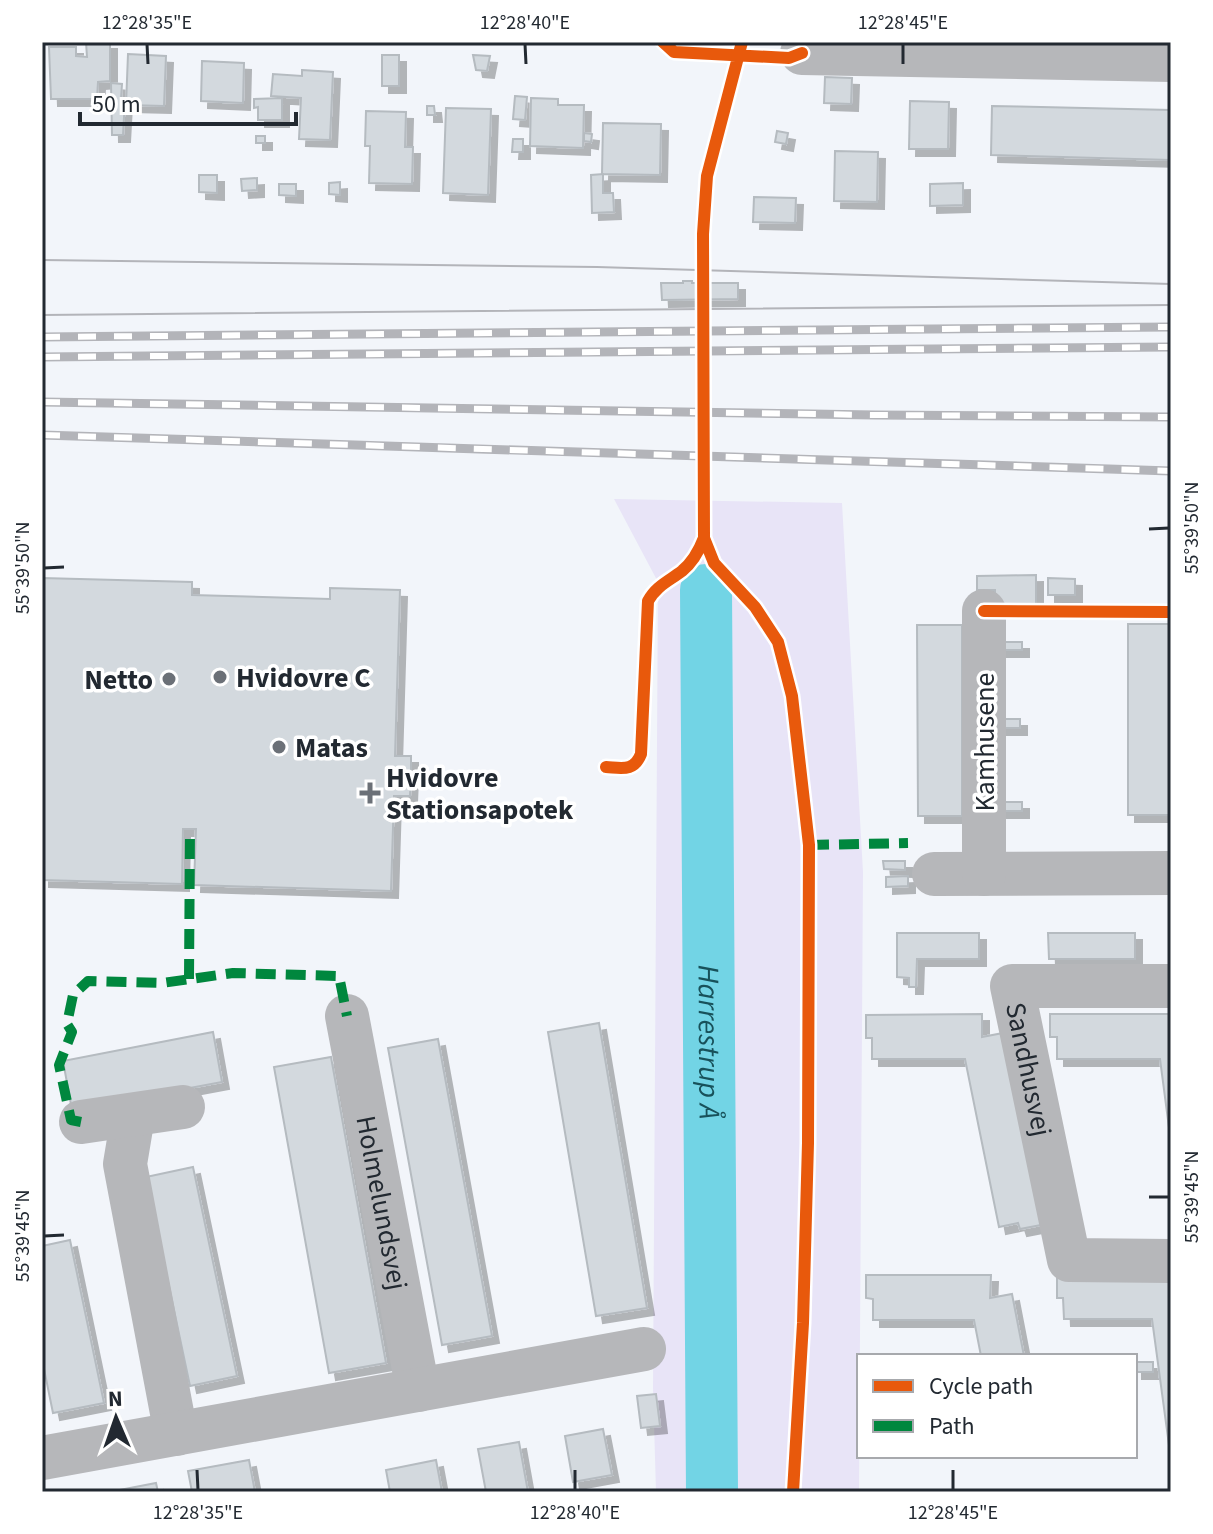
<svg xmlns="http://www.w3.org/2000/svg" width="1213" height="1534" viewBox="0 0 1213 1534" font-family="'Source Sans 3',sans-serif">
  <defs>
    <filter id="shadow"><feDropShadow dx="7" dy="7" stdDeviation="0" flood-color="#0004"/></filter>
  </defs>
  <rect width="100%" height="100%" fill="#f2f5fa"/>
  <path fill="#e8e4f7" d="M614,499L842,503L863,872L859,1492H656L653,1388L658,582Z"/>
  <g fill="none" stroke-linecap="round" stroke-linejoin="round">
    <path stroke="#72d4e5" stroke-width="52" id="s1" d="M706,590L712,1492"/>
  </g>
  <path fill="#d3d9de" stroke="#b5bbc0" stroke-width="2" filter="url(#shadow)" d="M86,42H110V81L98,82L97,99H51L49,47H76V56L87,57Z
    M128,54L166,56L164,106L126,105Z
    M382,55H399V86H382Z
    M473,55L490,56L487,71L476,70Z
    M202,61L244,63L243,103L201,101Z
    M302,70L333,72L330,140L299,139L301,98L271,96L273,74L302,76Z
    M825,77L852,78L851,104L824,103Z
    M111,83L122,84L121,99H125L123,135H112Z
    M515,96L527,97L525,120L513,119Z
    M282,98V120H258V107L254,108V99Z
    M531,98L558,99V105H584L583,148L530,146Z
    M910,101L949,102L948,149H909Z
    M427,106H434L435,115H427Z
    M992,106L1171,110V160L991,155Z
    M446,108L491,109L488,195L443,193Z
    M366,111L406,112L405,147H413L412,184L369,183L370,146H365Z
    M603,123L661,124L660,175L602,174Z
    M777,131L788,133L786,144L775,142Z
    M584,133L592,134L591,142L584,141Z
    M256,136H265V143H256Z
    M513,139H523V152H512Z
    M835,151L878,152L877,202L834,201Z
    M603,174V193H613L614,212L592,213L591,175Z
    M199,175H217V193L199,192Z
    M257,178V190L242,191L241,179Z
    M340,182V195L329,194V183Z
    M963,183V205L930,206V184Z
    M279,184H296V196L279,195Z
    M754,197L796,198L795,223L753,222Z
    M683,281H692V283H738V299L662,300L661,283H683Z
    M1036,575V607H995V590H977V576Z
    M42,578L192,582V595L330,599V588L400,590L395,756H411V772L410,796H394L391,891L194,885L196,829H183L182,884L42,880Z
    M1048,578L1075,579V595H1048Z
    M1128,624H1171V815H1128Z
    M917,625H962V816H918Z
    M996,642H1022V650H996Z
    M993,719H1020V728H993Z
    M995,802H1022V811H995Z
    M883,861H905V870L884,869Z
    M908,876V886L886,887V877Z
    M897,933H979V959H917L916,987H909V978L897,977Z
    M1048,933H1135V959H1049Z
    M982,1014V1037L1003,1033L1041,1225L1020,1229L1018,1223L999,1227L965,1059H872V1038H866V1015Z
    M1050,1014H1171V1143L1160,1059H1057V1037H1050Z
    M599,1023L647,1308L596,1316L548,1032Z
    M213,1032L222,1082L72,1110L63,1061Z
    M438,1039L492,1336L442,1345L388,1048Z
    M331,1057L386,1363L329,1373L274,1067Z
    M193,1167L237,1376L190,1386L146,1177Z
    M70,1240L104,1403L53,1413L42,1359V1246Z
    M1169,1274L1171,1297V1460L1152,1319H1064L1063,1298H1057V1275Z
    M866,1275H991L990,1298L1012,1294L1024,1356H981L974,1320H873V1299L866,1298Z
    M1135,1362H1153V1372H1135Z
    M656,1394L660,1426L641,1428L637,1396Z
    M603,1429L612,1475L573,1482L565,1436Z
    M519,1442L528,1492H486L478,1449Z
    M249,1460L255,1492H192L188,1471Z
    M436,1460L442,1492H390L386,1470Z
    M156,1483L158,1492H114V1491Z"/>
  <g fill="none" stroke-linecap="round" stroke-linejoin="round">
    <g stroke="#b6b7ba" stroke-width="44">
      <path d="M802,53L1171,60"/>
      <path d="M934,874L1171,873"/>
      <path d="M984,874V611"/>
      <path id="s2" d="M1171,986H1012L1069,1260L1171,1261"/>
      <path id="s3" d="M347,1016L418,1390"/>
      <path d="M133,1116L125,1164L176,1434"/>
      <path d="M81,1122L183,1107"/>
      <path d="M42,1458L644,1349"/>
    </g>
    <path stroke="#b3b4b9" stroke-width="2" d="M42,260L597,267L1171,284
      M42,315L1171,305"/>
    <g stroke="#b3b4b9" stroke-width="9">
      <path id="rail" d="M42,337L1171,327
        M42,357L1171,347
        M42,402L875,415L1171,417
        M42,435L1171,471"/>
    </g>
    <use href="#rail" stroke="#fff" stroke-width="6" stroke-dasharray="18" stroke-linecap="butt"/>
    <path stroke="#00873e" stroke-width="10" stroke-dasharray="20 10" stroke-linecap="butt" d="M809,845L908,843
      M189,979L190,829
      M81,1122L71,1120L59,1065L72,1032L67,1024L73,995L88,981L162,983L233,973L339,976L347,1016"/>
    <g stroke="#fff" stroke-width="17">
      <path id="cycleway" d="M663,42L674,52L789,58L802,53
        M742,42L707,176L703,234L704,538L714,563L755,607L778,642L792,696L809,845L808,1143L803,1323L793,1492
        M984,611L1171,612
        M606,767C622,768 634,772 641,754L648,601C656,586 669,581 682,571C693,562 699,551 704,538"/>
    </g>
    <use href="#cycleway" stroke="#e8590c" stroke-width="12"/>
  </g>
  <path fill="none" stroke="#222931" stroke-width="3" d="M147,44L148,64M525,44L526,64M903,44V64M1149,529L1169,528M44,568L64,567M1149,1197H1169M44,1236L64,1235M197,1470L198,1490M575,1470V1490M953,1470V1490"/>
  <g fill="#6b7077" stroke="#fff" stroke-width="3">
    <circle cx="220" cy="677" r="8"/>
    <circle cx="169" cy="679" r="8"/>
    <circle cx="279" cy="747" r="8"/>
    <path d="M366 781h8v8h8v8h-8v8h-8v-8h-8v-8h8z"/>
  </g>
  <g text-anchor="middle" stroke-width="7" stroke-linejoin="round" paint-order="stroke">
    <g font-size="28" font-weight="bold" fill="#222931" stroke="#fff" text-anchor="start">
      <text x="236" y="687">Hvidovre C</text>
      <text x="153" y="689" text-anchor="end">Netto</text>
      <text x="295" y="757">Matas</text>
      <text x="386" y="787">Hvidovre<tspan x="386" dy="32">Stationsapotek</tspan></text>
    </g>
    <g font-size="28" fill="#222931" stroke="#fff">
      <text transform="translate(984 742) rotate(-90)" y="10">Kamhusene</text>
      <text dy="10" stroke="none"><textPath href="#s2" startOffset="244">Sandhusvej</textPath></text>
      <text dy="10" stroke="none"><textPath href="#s3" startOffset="190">Holmelundsvej</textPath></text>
    </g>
    <g font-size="30" font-style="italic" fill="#18515a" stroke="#fff">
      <text dy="10" stroke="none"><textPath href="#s1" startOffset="452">Harrestrup Å</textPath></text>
    </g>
  </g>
  <rect width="1213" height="1534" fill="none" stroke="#ffffff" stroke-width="88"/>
  <rect x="857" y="1354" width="280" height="104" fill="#ffffff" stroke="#a7a9ad" stroke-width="2"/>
  <rect x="873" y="1380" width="40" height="12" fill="#e8590c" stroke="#a7a9ad" stroke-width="2"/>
  <text x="929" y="1394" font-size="24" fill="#222931">Cycle path</text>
  <rect x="873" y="1420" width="40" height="12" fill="#00873e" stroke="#a7a9ad" stroke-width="2"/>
  <text x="929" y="1434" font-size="24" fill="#222931">Path</text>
  <g transform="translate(116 1418) rotate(358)" stroke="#ffffff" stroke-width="6" paint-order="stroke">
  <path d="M0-6L14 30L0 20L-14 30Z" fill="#222931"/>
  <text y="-12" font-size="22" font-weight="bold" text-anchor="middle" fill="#222931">N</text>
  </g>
  <path d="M80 112v12h216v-12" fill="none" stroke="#222931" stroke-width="4"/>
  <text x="92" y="112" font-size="24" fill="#222931" stroke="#ffffff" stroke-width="6" paint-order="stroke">50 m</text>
  <rect x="44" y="44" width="1125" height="1446" fill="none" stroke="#222931" stroke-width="3"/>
  <g font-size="20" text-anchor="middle" fill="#222931">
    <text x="147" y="29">12°28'35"E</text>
    <text x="525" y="29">12°28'40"E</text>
    <text x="903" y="29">12°28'45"E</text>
    <text transform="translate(1191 528) rotate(-90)" y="7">55°39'50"N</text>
    <text transform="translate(22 568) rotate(-90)" y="7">55°39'50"N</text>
    <text transform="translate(1191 1197) rotate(-90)" y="7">55°39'45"N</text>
    <text transform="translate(22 1236) rotate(-90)" y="7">55°39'45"N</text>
    <text x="198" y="1519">12°28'35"E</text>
    <text x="575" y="1519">12°28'40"E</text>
    <text x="953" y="1519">12°28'45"E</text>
  </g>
</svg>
